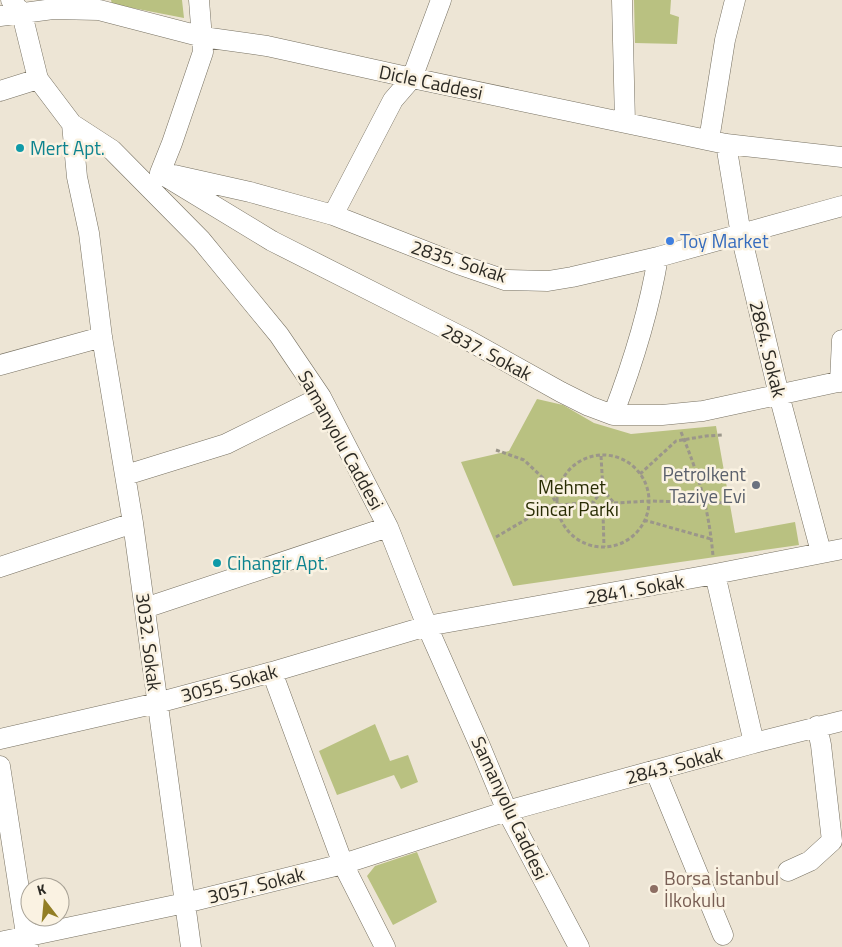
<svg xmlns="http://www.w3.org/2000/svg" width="842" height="947" viewBox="0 0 842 947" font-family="'Titillium Web',sans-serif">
  <rect width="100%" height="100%" fill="#ede5d5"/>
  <path fill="#b9c181" d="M111,0H182L184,18L112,4Z
    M634,0H671L670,14L679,17L677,44L635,43Z
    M537,399L563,405L594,423L631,434L716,426L735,533L795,522L799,545L513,586L461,462L509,451Z
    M375,724L390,761L408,755L418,782L401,789L394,775L337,795L319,751Z
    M417,852L437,902L393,925L367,876L375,866Z"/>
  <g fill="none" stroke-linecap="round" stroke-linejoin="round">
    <g stroke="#777162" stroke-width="21">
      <path id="minor" d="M11,0L22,14L38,79L72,124L112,150L201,240L279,335L321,397L388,527L427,626L480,746L507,811L579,947
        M199,0L203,52L172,143L160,173L272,241L466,339L561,392L589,406L613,415H662L703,411L842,381
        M622,0L625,122
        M0,16L53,9L99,10L203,37L267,46L412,78L726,144L842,157
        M0,91L38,79
        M72,124L77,177L89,233L102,337L133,523L191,947
        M709,140L725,40L735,0
        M726,144L741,235L779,395L821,552
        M174,175L250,192L333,215L458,264L505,280L548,281L572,277L658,257L842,206
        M333,215L393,100L412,78L441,0
        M0,365L102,337
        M840,382L842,340
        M613,415C633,363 649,312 658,257
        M126,475L226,444L321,397
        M0,567L133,523
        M715,574L754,743
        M145,608L388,527
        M272,672L343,864L385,947
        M0,739L157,703L272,672L427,626L715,574L842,549
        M0,766L28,947
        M655,770L723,935
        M788,871L810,861L832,841L821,745L817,726
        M0,942L185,903L343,864L507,811L754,743L842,721"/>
    </g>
    <path stroke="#9b968a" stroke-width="3" stroke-dasharray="4 2.5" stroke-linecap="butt" d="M681,432C699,475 709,510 713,556
      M496,450L524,460L543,478L556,503
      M557 501a46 46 0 1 1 92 0a46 46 0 1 1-92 0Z
      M601,456L603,490L614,503L603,513L593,502L603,490
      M640,474L676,441L706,436L722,435
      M614,503L649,501L727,503
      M603,513L604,547
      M644,520L711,539
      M496,537L549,506L593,502"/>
    <use href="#minor" stroke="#fff" stroke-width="20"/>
  </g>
  <g fill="#0f9aa8" stroke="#faf2e2" stroke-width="2">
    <circle cx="20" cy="148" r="5"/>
    <circle cx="217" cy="563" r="5"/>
  </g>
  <circle fill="#3f7fe0" stroke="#faf2e2" stroke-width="2" cx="670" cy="241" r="5"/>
  <circle fill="#6b7280" stroke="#faf2e2" stroke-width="2" cx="756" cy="485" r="5"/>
  <circle fill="#8d6e63" stroke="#faf2e2" stroke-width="2" cx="654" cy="889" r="5"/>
  <g text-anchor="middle" stroke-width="5" stroke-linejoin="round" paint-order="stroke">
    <g font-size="19" fill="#2c2a24" stroke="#faf2e2">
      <text transform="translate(431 82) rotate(12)" y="7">Dicle Caddesi</text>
      <text transform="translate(459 261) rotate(18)" y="7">2835. Sokak</text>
      <text transform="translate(768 349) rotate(76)" y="7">2864. Sokak</text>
      <text transform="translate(487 352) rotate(28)" y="7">2837. Sokak</text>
      <text transform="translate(341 440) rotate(61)" y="7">Samanyolu Caddesi</text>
      <text transform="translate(635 589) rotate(-10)" y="7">2841. Sokak</text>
      <text transform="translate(149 642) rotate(83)" y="7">3032. Sokak</text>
      <text transform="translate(229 683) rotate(-15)" y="7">3055. Sokak</text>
      <text transform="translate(674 765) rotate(-15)" y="7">2843. Sokak</text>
      <text transform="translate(510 808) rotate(65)" y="7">Samanyolu Caddesi</text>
      <text transform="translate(256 885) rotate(-14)" y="7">3057. Sokak</text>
    </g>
    <g font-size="19" fill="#0d838f" stroke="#faf2e2" text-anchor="start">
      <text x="30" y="155">Mert Apt.</text>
      <text x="227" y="570">Cihangir Apt.</text>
    </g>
    <g font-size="19" fill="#366cbe" stroke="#faf2e2" text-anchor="start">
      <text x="680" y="248">Toy Market</text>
    </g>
    <g font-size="19" fill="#5b616d" stroke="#faf2e2" text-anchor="end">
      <text x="746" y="481">Petrolkent<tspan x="746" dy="22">Taziye Evi</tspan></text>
    </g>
    <g font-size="19" fill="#292d04" stroke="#faf2e2">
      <text x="572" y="494">Mehmet<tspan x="572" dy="22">Sincar Parkı</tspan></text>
    </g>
    <g font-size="19" fill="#785e54" stroke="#faf2e2" text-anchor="start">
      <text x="664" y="885">Borsa İstanbul<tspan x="664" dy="22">İlkokulu</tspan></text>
    </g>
  </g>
  <g transform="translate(45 902) rotate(344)"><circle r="24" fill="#faf2e2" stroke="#a8a296"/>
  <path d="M0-4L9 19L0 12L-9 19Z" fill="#927e25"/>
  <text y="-8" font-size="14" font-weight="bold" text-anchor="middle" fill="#2c2a24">K</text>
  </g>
</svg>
